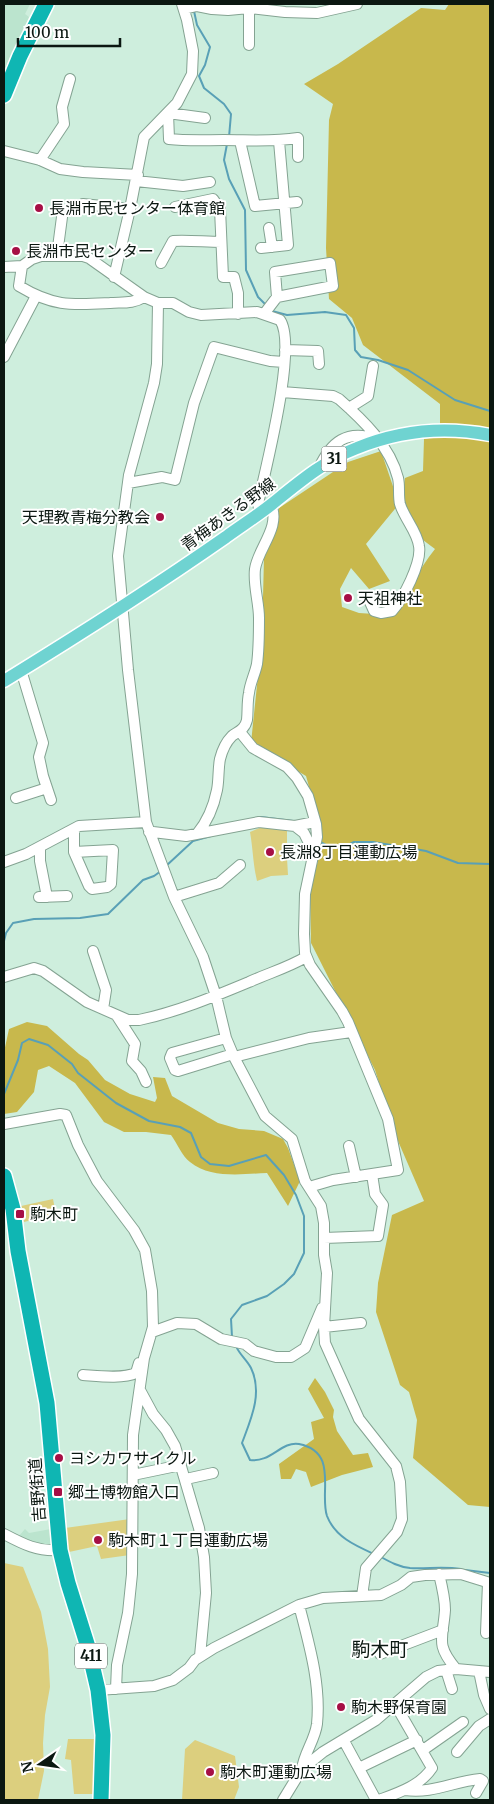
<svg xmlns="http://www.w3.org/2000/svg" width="494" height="1804" viewBox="0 0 494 1804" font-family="Merriweather,'Noto Sans JP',serif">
  <rect width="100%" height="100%" fill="#ceeedd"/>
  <path fill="#bbe4ce" d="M4,4H30L25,14L29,17L4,72Z
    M25,1529L29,1533L51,1529L54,1542L50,1546L30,1542L19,1536Z"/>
  <path fill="#dccf7e" d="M267,825L287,828V858L288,875L271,876L257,881C253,864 253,849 250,832Z
    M53,1199L56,1214L24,1222L21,1206Z
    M130,1519V1555L101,1559L97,1546L69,1552L65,1528Z
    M4,1563L23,1567L41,1612L48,1649L50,1687L45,1715L43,1743L44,1771L38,1800H4Z
    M68,1739H97L98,1794H74L71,1760L65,1759Z
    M195,1740L235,1756L239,1787L234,1800H182L185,1749Z"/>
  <path fill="#c8b84c" d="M449,4H490V1507L468,1505L413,1458L417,1420L409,1392L400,1385L376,1312L378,1283L392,1215L424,1201L395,1134L375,1070L311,943L310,888L319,857V822L306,776L251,743L262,637L264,558L275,527L279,508L348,462L381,451L399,504L366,544L390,581L369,589L351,568L340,589L342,607L359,613L390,615C408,595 418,570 435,549L423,540L400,511L405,478L423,471L424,439L440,436V404L363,345L352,318L329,299L326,248L329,120L333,104L304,84L338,64L421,8L445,10Z
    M27,1022L47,1026L79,1054L88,1060L105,1080L130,1094L155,1102L157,1098L153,1077L165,1078L172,1096L218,1123L239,1129L264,1131L283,1139L288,1148L300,1181L288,1206L267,1173C242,1174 211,1179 190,1162C182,1156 177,1143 171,1135L146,1132H124L104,1122L75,1083L49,1066L38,1070L34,1092L17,1112L4,1114V1052L9,1029Z
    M315,1378L325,1392L334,1410L333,1417L337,1431L353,1455L368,1453L373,1467L342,1475L311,1487L306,1472L296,1469L291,1479H281L279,1464L314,1439L311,1422L324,1418L308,1389Z"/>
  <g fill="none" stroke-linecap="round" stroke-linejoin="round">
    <path stroke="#59a0b6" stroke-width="2" d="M194,11L197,25L210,47L205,65L199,76L204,88L224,104L231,114L229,137
      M227,144L224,160L229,179L245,210L246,270L258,297L267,306
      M272,311L287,315L325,312L346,315L354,328L355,350L361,357L378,360L408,370L455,400L490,411
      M261,817L293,821
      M320,842L326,845L346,846L354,842H373L426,851L458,863L490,864
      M166,866L193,841L211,836
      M4,941L6,933L13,923L34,919L80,918L108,914L143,880L154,876L161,871
      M4,1094L18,1060L22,1043L29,1039L48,1045L72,1064L78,1073L116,1103L149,1121L180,1127L191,1133L201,1157L210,1164L229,1166L266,1155L284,1175L296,1195L304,1216V1253L294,1274L284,1284L267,1296L242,1305L231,1319L232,1337
      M236,1346C239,1354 247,1360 251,1368C263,1393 251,1419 242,1443L250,1460C271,1463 281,1441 299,1444C339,1452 319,1493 327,1516C335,1537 356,1546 374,1554
      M381,1557C390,1562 399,1567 410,1568C427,1569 443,1566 461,1569
      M465,1570L490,1573"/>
    <g stroke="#84a392" stroke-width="12">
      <path id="minor" d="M249,8V45
        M184,9L197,6L212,9L228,10L249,8L285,12L317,13L357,4
        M205,118L168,113L169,139C188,141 205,140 224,140C249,140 273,142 298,138V157
        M240,141L255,206L297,202
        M4,151L40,160L60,169L83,172L138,175
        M40,160L64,124L62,107L70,79
        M136,181L183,186L210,182
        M83,204L130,209
        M175,207L213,199L220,209L223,277H234L238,293V314
        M269,228L272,247
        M261,248L288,245L279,141
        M57,255L62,217
        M161,263L173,241C189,240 205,242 221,242
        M22,266L19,286C54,307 71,305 110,303C122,302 133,304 144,297L158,303H173L189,312L201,315L257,312L280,320C298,346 265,470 258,504L260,512
        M4,267L22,266L32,259L41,256H83L89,258L144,297
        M114,277L130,209L144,137L177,103L192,74L193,51L187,20L182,4
        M158,303L157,364L154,383L129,475L118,556L128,670L146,822L174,897L203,957L216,996L226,1038L234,1057L265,1116L292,1139L305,1181L321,1206L324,1223V1255L327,1273L324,1327L325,1343L359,1419L396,1466L400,1482L402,1519L397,1532L366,1568L362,1596
        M264,314L277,297L333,286L330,263L275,272L277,297
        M285,350L318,351L319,364
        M4,357L36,296
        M282,392L333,396L339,399C363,420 390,446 398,478C400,486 398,496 400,504C404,518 417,531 419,546C422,563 403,599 392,611L381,613L374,611L369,600
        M349,408L368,396L373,366
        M319,468C331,442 347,429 376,439
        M128,483L162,477L175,480L194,403L214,347L270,361L284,362
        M21,670L43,743L39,757L43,776L51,800
        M240,732L253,748L287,767L297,778L308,796L316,824L317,837L305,894L304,934L305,953L310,965L342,1011L348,1022L388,1119L398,1170L333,1180L309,1187
        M16,798L47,788
        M295,826L304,833L314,853
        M149,832H153L186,836L259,822L295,826L315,822
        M197,834C207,822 214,805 217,790C219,780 218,769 220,759C222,751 226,742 232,736C239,731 245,729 247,720C248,711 247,702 249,693C250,683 255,674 257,664C259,649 259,633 259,618C259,602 253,585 255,569C258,548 281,527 271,505
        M40,848V861L47,897
        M74,852L113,850L111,884L107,887L92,889L89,886L74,852V829
        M4,862L26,854L79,826L146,822
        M39,897L67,896
        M174,897L219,883L240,865
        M93,951L106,990L103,1009
        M4,977L34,968L43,971L87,1002L128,1020H139C177,1012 213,997 249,982C269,973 287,968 306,957
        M117,1016L135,1044L132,1061L141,1071L146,1082
        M226,1038L172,1053L170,1058L175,1070L178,1071L233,1054
        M234,1057L309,1038L351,1032
        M4,1124L60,1114L66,1115L78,1145L97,1181L134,1230L145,1250L152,1291L153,1327L144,1358L133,1435L132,1574L128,1613L117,1665L116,1689
        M349,1146L356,1177
        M324,1238L378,1236L383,1205L375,1194L372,1174
        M324,1327L361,1323
        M152,1332L177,1323L196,1324L221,1339L245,1344L254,1351L276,1357H291L305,1348L322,1308
        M83,1375C98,1376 123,1379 136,1373L139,1363
        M140,1390L153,1414L166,1430L175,1446L199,1528L204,1557L206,1593L200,1656
        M133,1475L181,1465
        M186,1479L213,1473
        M4,1534C23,1544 38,1552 60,1550
        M439,1574C442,1586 445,1598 445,1610C443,1639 435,1644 456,1669
        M299,1605C309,1644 321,1684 317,1724C315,1740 304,1753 302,1769
        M486,1633L488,1583
        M380,1654L443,1630
        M446,1670L452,1689
        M479,1671L484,1695L490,1709
        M98,1690L154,1686L173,1680L189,1668L195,1660L214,1648L299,1605L323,1598L381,1595L401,1585L411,1577L425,1575L461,1574L490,1583
        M344,1741L376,1800
        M423,1750L463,1722
        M457,1752L479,1726L490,1719
        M359,1768L417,1740
        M405,1790C433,1794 454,1781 480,1779L483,1781L476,1793
        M283,1800L302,1769L323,1752L376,1720L426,1677L438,1671L456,1669L490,1672
        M379,1800C398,1793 420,1786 432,1768L395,1704"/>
    </g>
    <g stroke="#fff" stroke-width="15">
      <path id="major" d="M4,681C79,635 153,588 226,537C241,526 257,516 272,504C298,483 325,460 357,448C401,430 444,426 490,435"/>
    </g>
    <g stroke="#fff" stroke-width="18">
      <path id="highway" d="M4,95L20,56L46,4
        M4,1176L13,1209L18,1251L47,1403L60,1550L68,1583L88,1647L98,1690L103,1735L101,1800"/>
    </g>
    <use href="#minor" stroke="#fff" stroke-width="10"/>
    <use href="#major" stroke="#6fd3d1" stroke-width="12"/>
    <use href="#highway" stroke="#0fb6b3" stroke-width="15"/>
  </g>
  <g fill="#a60f45" stroke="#fff" stroke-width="2">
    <circle cx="39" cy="208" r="5"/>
    <circle cx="16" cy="251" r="5"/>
    <circle cx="160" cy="517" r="5"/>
    <circle cx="348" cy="598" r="5"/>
    <circle cx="270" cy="852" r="5"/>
    <rect x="15" y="1209" width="10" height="10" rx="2.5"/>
    <circle cx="59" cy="1458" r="5"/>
    <rect x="53" y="1487" width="10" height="10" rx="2.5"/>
    <circle cx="98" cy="1540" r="5"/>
    <circle cx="341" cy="1707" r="5"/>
    <circle cx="210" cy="1772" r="5"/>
  </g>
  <g text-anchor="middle" stroke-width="4" stroke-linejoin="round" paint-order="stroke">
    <g fill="#fff" stroke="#545d58" stroke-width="1">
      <rect x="321.5" y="446.5" width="25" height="25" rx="4"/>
      <rect x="75" y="1643.5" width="32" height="25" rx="4"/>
    </g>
    <g font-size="15" font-weight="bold" fill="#0b1711">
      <text x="334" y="464">31</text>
      <text x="91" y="1661">411</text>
    </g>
    <g font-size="16" fill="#0b1711" stroke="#fff" text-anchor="start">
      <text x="49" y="214">長淵市民センター体育館</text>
      <text x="26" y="257">長淵市民センター</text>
      <text x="150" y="523" text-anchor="end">天理教青梅分教会</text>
      <text x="358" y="604">天祖神社</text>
      <text x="280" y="858">長淵8丁目運動広場</text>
      <text x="30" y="1220">駒木町</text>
      <text x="69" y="1464">ヨシカワサイクル</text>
      <text x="68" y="1498">郷土博物館入口</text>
      <text x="108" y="1546">駒木町１丁目運動広場</text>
      <text x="351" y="1713">駒木野保育園</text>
      <text x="220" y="1778">駒木町運動広場</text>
    </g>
    <g font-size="16" fill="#0b1711" stroke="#fff">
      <text transform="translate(228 514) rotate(-36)" y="6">青梅あきる野線</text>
      <text transform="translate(37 1490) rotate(-94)" y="6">吉野街道</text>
    </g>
    <g font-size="19" fill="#0b1711" stroke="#fff">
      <text x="380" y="1656">駒木町</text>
    </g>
  </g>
  <rect width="494" height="1804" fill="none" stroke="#0b1711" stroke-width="10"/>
  <g transform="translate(40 1764) rotate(257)" stroke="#ffffff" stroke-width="4" paint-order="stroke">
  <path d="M0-4L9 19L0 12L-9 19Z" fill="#0b1711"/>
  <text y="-8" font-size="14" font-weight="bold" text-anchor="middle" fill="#0b1711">N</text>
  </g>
  <path d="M18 38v8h102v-8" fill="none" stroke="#0b1711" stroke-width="2.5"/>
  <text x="25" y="38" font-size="15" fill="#0b1711" stroke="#ffffff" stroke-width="4" paint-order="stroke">100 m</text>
</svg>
